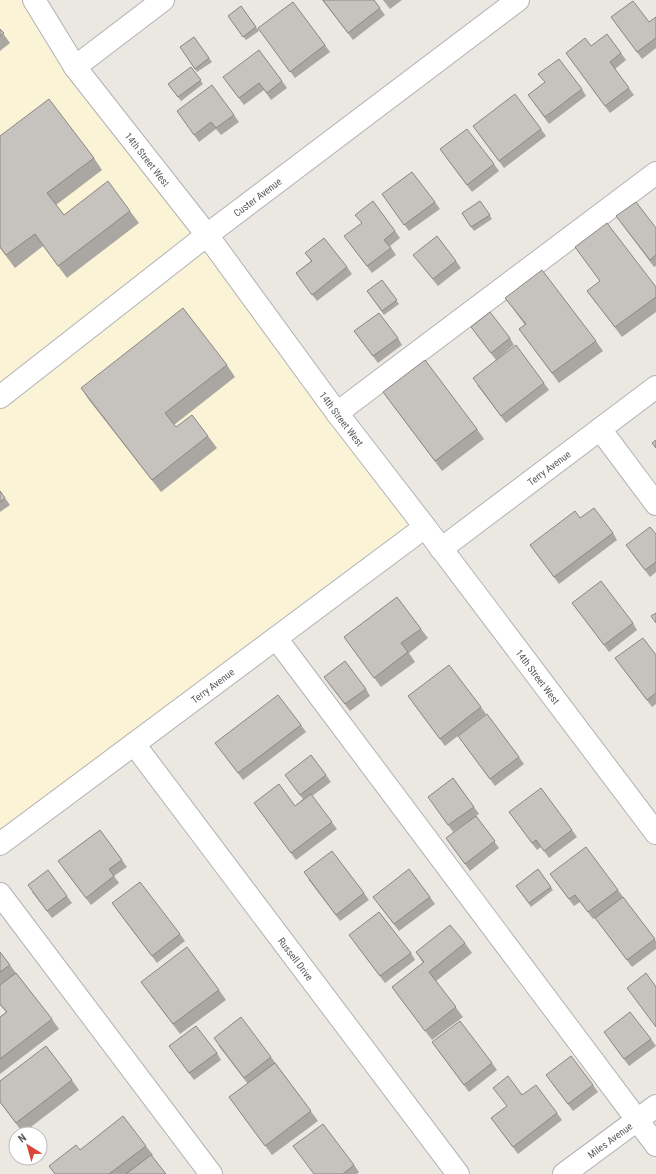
<svg xmlns="http://www.w3.org/2000/svg" width="656" height="1174" viewBox="0 0 656 1174" font-family="'Roboto Condensed',sans-serif">
  <rect width="100%" height="100%" fill="#eae8e0"/>
  <path fill="#faf3d5" d="M0,0H34L425,527L0,844Z"/>
  <g fill="none" stroke-linecap="round" stroke-linejoin="round">
    <g stroke="#b0b2b7" stroke-width="24">
      <g id="minor">
        <path id="s1" d="M34,0L75,67L207,235L337,413L425,527L656,833"/>
        <path d="M75,67L163,0"/>
        <path id="s2" d="M0,397L207,235L518,0"/>
        <path d="M337,413L656,173"/>
        <path d="M600,429L656,504"/>
        <path id="s3" d="M441,549L656,387"/>
        <path d="M276,638L656,1145"/>
        <path id="s4" d="M134,744L458,1174"/>
        <path id="s5" d="M0,844L425,527"/>
        <path d="M0,894L211,1174"/>
        <path id="s6" d="M564,1174L656,1106"/>
      </g>
    </g>
    <use href="#minor" stroke="#fff" stroke-width="22"/>
  </g>
  <path fill="#aaa7a3" d="M322,0H374L385,15L353,40Z
    M383,0H402L390,9Z
    M241,6L259,31L246,40L228,16Z
    M656,17V48L642,59L616,24L649,22Z
    M0,29L10,43L0,51Z
    M263,35L325,45L330,52L295,78Z
    M194,37L212,62L197,72L180,47Z
    M591,46L621,53L626,60L615,69L634,95L610,113L571,60Z
    M191,67L203,84L181,101L168,84Z
    M282,81L287,88L271,100L264,90L244,105L228,84Z
    M582,89L586,96L549,124L533,102Z
    M234,115L239,122L221,135L216,129L199,142L182,118Z
    M541,129L546,136L504,168L478,133Z
    M0,136L94,158L102,170L56,205L64,215L130,211L139,223L67,278L43,246L15,268L0,248Z
    M445,156L494,164L499,171L472,192Z
    M387,201L435,202L440,209L409,231Z
    M480,201L492,219L474,231L462,213Z
    M621,223L656,228V266L654,267Z
    M395,231L400,238L390,246L396,255L372,273L349,243Z
    M575,247L656,287V312L622,337L587,291L600,281Z
    M305,253L347,267L352,274L317,301L296,273L311,261Z
    M413,255L456,261L461,268L438,286Z
    M382,280L399,304L384,315L367,291Z
    M505,298L596,341L603,351L559,383L519,329L525,325Z
    M476,334L510,338L514,345L496,360Z
    M359,338H398L402,345L378,363Z
    M227,365L235,377L174,425L176,427L208,436L217,448L161,492L89,400L81,388Z
    M544,383L549,390L506,423L477,385Z
    M383,392L477,429L484,439L442,471Z
    M0,491L10,505L0,512Z
    M580,518L613,533L617,540L559,584L535,552Z
    M656,534V572L650,577L631,552Z
    M577,609L633,623L637,630L609,652Z
    M421,629L428,638L409,653L415,662L381,687L344,637Z
    M656,655V704L652,707L620,665Z
    M329,684L366,689L370,696L350,711Z
    M413,703L481,707L486,714L445,746Z
    M301,725L306,732L243,780L220,749Z
    M463,743L519,757L524,764L495,786Z
    M326,775L331,782L312,796L337,829L296,860L259,810L295,806L303,799L290,782Z
    M453,778L479,814L476,816L499,848L470,871L451,845L471,820L453,832L428,797Z
    M514,819L572,830L577,837L549,858L541,847L537,850Z
    M122,860L127,867L114,876L119,883L91,905L63,868Z
    M538,869L553,890L531,907L516,886Z
    M308,879L364,893L369,900L340,921Z
    M555,881L618,890L623,897L656,941V949L632,967L595,918L593,919L580,902L574,906Z
    M32,892L67,896L72,903L52,918Z
    M430,897L435,904L399,931L378,904Z
    M117,910L180,934L185,941L157,963Z
    M354,942L411,953L415,960L385,983Z
    M465,943L472,953L436,981L463,1017L432,1040L399,997L392,987L423,963L416,952Z
    M0,952L16,973L52,1019L59,1029L0,1074V1017L6,1012L0,1005Z
    M141,982L219,990L226,1000L180,1034Z
    M609,1039H651L656,1046L629,1066Z
    M218,1045L271,1057L318,1121L272,1155L229,1097L248,1084Z
    M437,1049L492,1063L497,1070L469,1092Z
    M174,1053H217L221,1060L194,1080Z
    M72,1080L79,1090L23,1133L0,1102V1081Z
    M551,1082L593,1085L598,1092L573,1111Z
    M522,1095L557,1113L562,1120L518,1154L491,1118Z
    M146,1146L153,1155L152,1156L166,1174H55L49,1166L80,1150Z
    M354,1165L359,1172L357,1174H314Z"/>
  <path fill="#c6c2bd" stroke="#8b8884" d="M323,0H374L380,8L348,33Z
    M633,1L649,22L656,17V38L637,52L611,17Z
    M293,2L325,45L290,72L258,28Z
    M241,6L256,27L243,37L228,16Z
    M0,29L4,33L0,36Z
    M607,34L621,53L610,62L629,88L605,106L566,53L585,38L591,46Z
    M194,37L209,58L195,69L180,47Z
    M259,50L282,81L267,93L259,83L239,98L223,77Z
    M559,59L582,89L545,117L528,95L545,82L538,74Z
    M191,67L201,80L178,97L168,84Z
    M212,85L234,115L216,128L211,122L194,135L177,111Z
    M515,94L541,129L499,161L473,126Z
    M49,99L94,158L47,193L64,215L108,181L130,211L58,266L35,234L6,255L0,247V136Z
    M467,129L494,164L467,185L440,149Z
    M412,172L435,202L404,225L382,194Z
    M373,201L395,231L384,240L391,248L367,266L344,236L362,223L355,215Z
    M480,201L490,215L471,227L462,213Z
    M636,202L656,228V255L650,260L616,216Z
    M607,223L656,287V297L615,327L587,291L600,281L575,247Z
    M437,236L456,261L433,279L413,255Z
    M324,238L347,267L312,295L296,273L312,261L305,253Z
    M542,270L596,341L552,373L519,329L526,324L505,298Z
    M382,280L397,300L382,311L367,291Z
    M183,308L227,365L165,413L176,427L192,415L208,436L152,480L81,388Z
    M490,312L510,338L491,353L471,327Z
    M379,313L398,338L373,356L354,331Z
    M516,345L544,383L501,416L473,378Z
    M425,360L477,429L435,461L383,392Z
    M656,440V448L652,443Z
    M0,491L5,498L0,502Z
    M594,508L613,533L554,577L530,545L575,511L580,518Z
    M650,527L656,534V562L645,570L626,545Z
    M601,581L633,623L604,645L572,603Z
    M397,597L421,629L401,643L408,652L374,678L344,637Z
    M656,613V623L651,616Z
    M643,638L656,655V693L647,700L615,658Z
    M345,661L366,689L345,704L324,677Z
    M449,665L481,707L440,739L408,696Z
    M278,695L301,725L238,773L215,743Z
    M487,714L519,757L490,779L458,736Z
    M311,755L326,775L300,795L285,775Z
    M453,778L474,807L448,825L428,797Z
    M279,784L295,806L311,794L332,822L291,853L254,803Z
    M541,788L572,830L544,851L536,840L532,843L509,812Z
    M476,816L495,841L465,864L446,838Z
    M100,830L122,860L109,869L114,876L86,898L58,861Z
    M586,847L618,890L588,912L575,895L569,899L550,874Z
    M332,851L364,893L336,915L304,872Z
    M409,869L430,897L394,924L373,897Z
    M538,869L551,887L529,903L516,886Z
    M48,870L67,896L47,911L28,885Z
    M140,882L180,934L152,956L112,903Z
    M623,897L655,939L627,960L595,918Z
    M379,912L411,953L380,976L349,935Z
    M450,925L465,943L429,972L456,1007L425,1031L392,987L424,962L416,952Z
    M187,947L219,990L173,1024L141,982Z
    M0,952L10,965L0,972Z
    M16,973L52,1019L0,1059V1017L7,1012L0,1004V985Z
    M646,973L656,987V1027L627,988Z
    M630,1012L651,1039L624,1059L604,1032Z
    M241,1017L271,1057L244,1078L214,1038Z
    M460,1021L492,1063L464,1085L432,1042Z
    M196,1026L217,1053L189,1073L169,1046Z
    M46,1046L72,1080L16,1123L0,1102V1081Z
    M571,1056L593,1085L568,1104L546,1075Z
    M275,1063L311,1111L265,1146L229,1097Z
    M508,1076L522,1095L536,1085L557,1113L513,1147L491,1118L507,1106L493,1088Z
    M123,1116L146,1146L109,1174H55L49,1166L76,1145L80,1150Z
    M323,1124L354,1165L343,1174H314L293,1146Z
    M151,1155L166,1174H126Z"/>
  <g text-anchor="middle" stroke-width="3" stroke-linejoin="round" paint-order="stroke">
    <g font-size="10" fill="#585b60" stroke="#fff">
      <text dy="4" stroke="none"><textPath href="#s1" startOffset="196">14th Street West</textPath></text>
      <text dy="4" stroke="none"><textPath href="#s2" startOffset="326">Custer Avenue</textPath></text>
      <text dy="4" stroke="none"><textPath href="#s1" startOffset="520">14th Street West</textPath></text>
      <text dy="4" stroke="none"><textPath href="#s3" startOffset="135">Terry Avenue</textPath></text>
      <text dy="4" stroke="none"><textPath href="#s1" startOffset="844">14th Street West</textPath></text>
      <text dy="4" stroke="none"><textPath href="#s5" startOffset="265">Terry Avenue</textPath></text>
      <text dy="4" stroke="none"><textPath href="#s4" startOffset="269">Russell Drive</textPath></text>
      <text dy="4" stroke="none"><textPath href="#s6" startOffset="57">Miles Avenue</textPath></text>
    </g>
  </g>
  <g transform="translate(28 1146) rotate(323)"><circle r="19" fill="#ffffff" stroke="#bcbdbf"/>
  <path d="M0-3L7 15L0 10L-7 15Z" fill="#da4736"/>
  <text y="-6" font-size="11" font-weight="bold" text-anchor="middle" fill="#585b60">N</text>
  </g>
</svg>
